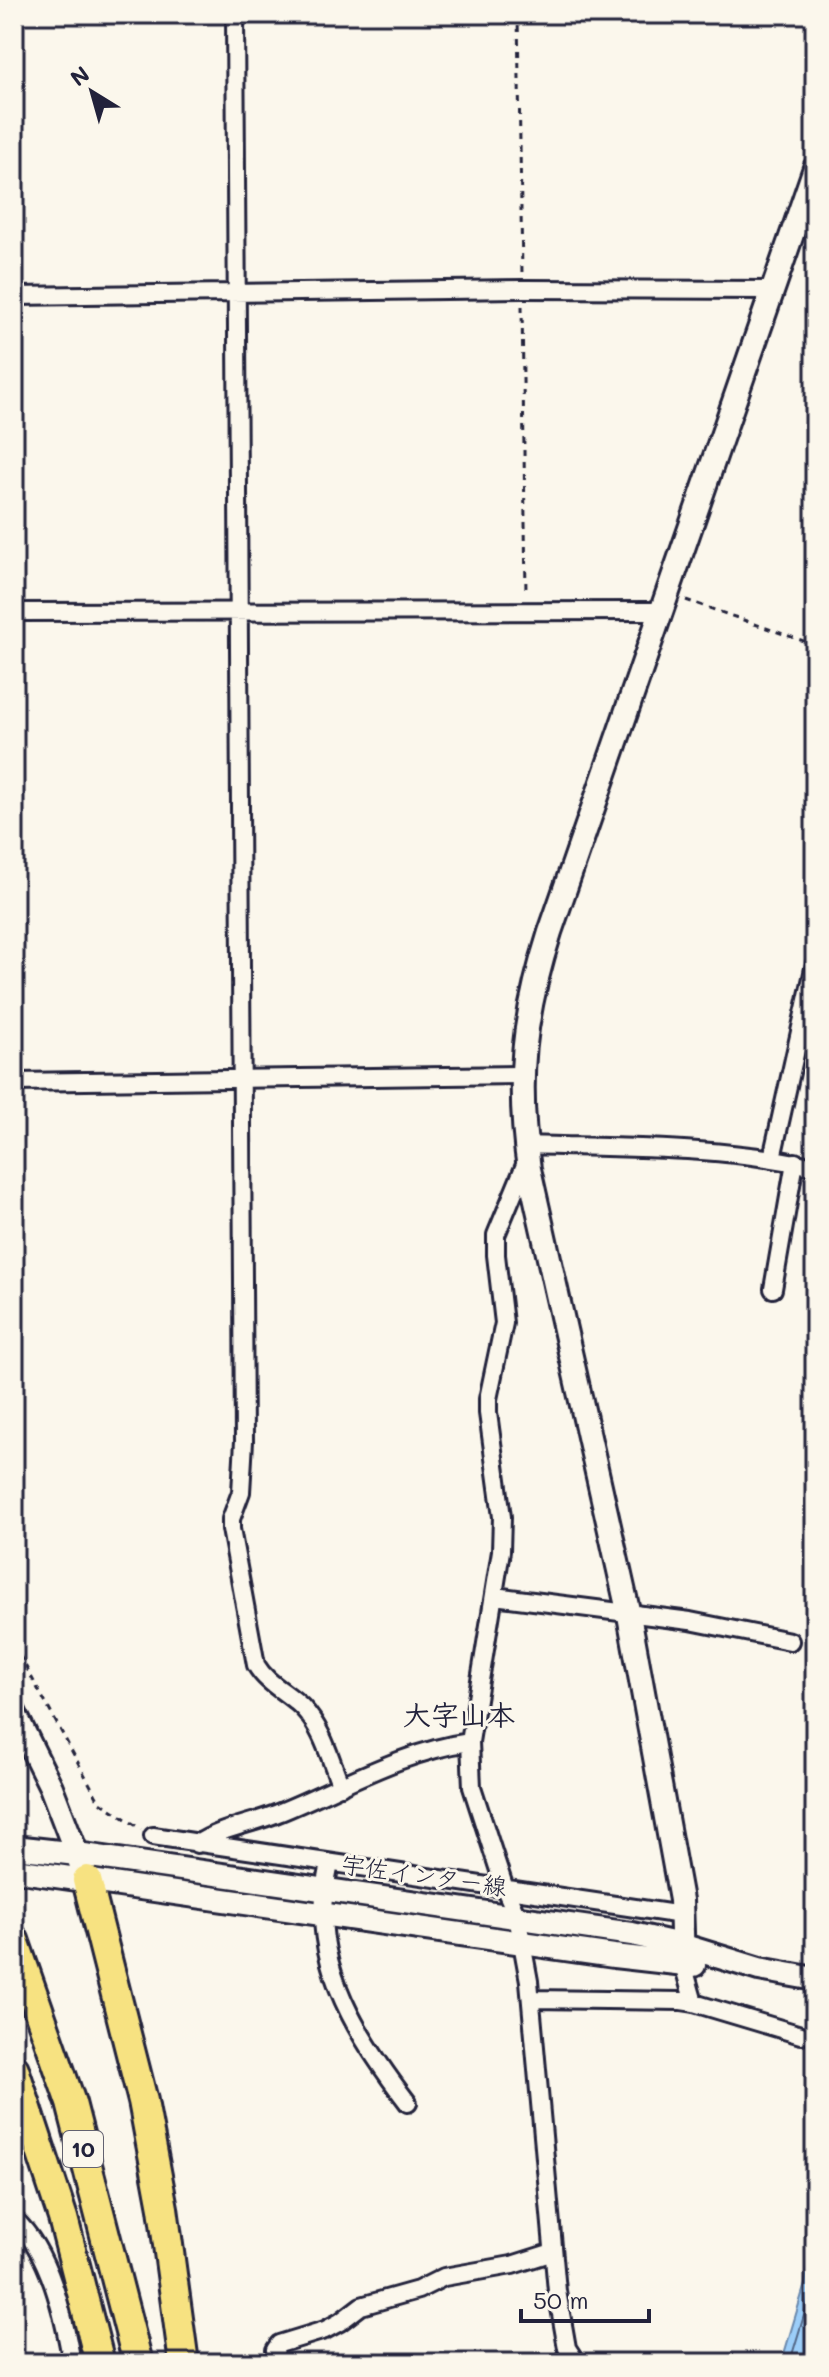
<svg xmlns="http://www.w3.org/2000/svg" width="829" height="2377" viewBox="0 0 829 2377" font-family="Mali,'Klee One',sans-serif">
  <rect width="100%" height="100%" fill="#fbf7ec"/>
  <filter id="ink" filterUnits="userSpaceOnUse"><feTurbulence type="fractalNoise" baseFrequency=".0125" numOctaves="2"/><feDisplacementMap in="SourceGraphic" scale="16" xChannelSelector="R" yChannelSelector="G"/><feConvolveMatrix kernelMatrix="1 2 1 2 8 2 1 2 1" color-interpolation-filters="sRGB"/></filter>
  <g filter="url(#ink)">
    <path fill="#9ccef9" stroke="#6b89ad" stroke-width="2" d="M815,2202V2363H784V2354L805,2284Z"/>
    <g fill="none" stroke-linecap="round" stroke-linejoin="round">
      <path stroke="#536787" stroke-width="2" d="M792,2363V2355L813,2286L815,2263"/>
      <g stroke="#22223b" stroke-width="22">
        <path id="street" d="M235,14L244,1441L241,1492L231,1519V1529L256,1665C267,1684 287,1692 302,1707C323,1729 330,1759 341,1786
          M14,296L522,289L773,290
          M14,612L662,611
          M14,1082L522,1075
          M525,1145C618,1148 724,1146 815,1167
          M772,1158L815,964
          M527,1160L496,1235V1255L504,1323L488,1399V1413L502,1517L501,1551L470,1742L472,1787L505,1889L517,1916L529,1981L557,2291L567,2348L577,2363
          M773,1289L795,1162
          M494,1596L690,1621L790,1641
          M153,1836L682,1915
          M197,1844C221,1828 252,1824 278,1813C340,1788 403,1751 470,1742
          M330,1863C327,1879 323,1896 323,1913C323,1984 366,2048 408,2103
          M683,1964L694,2003
          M532,1999L681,2001L694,2003L801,2035
          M14,2219C50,2251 64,2317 72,2363
          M276,2363L275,2350L279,2344L325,2330L340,2322L361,2306L418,2290L444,2277L512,2265L553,2252"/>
      </g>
      <g stroke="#22223b" stroke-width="28">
        <path id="secondary" d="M14,1712L51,1787L81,1865
          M14,1847L77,1854L632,1934L681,1945L759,1969L815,1979
          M14,1870L614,1956L694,1965
          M683,1964L681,1900L629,1615L529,1169C516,1080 523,1017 550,932L815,168"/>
      </g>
      <g stroke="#22223b" stroke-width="34">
        <path id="highway" d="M87,1880L143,2101L163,2208L184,2363
          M14,1940L71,2103L138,2363
          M14,2069L63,2218L100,2363"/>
      </g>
      <path stroke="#22223b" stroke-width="3" stroke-dasharray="6 6" stroke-linecap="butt" d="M518,14L522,274
        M522,306L526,594
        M686,600L815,645
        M14,1645L99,1801L141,1829"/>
      <use href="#street" stroke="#fbf7ec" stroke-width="16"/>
      <use href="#secondary" stroke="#fbf7ec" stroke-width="22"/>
      <use href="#highway" stroke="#f7e281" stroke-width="28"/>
    </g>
  </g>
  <g text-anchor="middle" stroke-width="6" stroke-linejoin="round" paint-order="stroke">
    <rect fill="#fbf7ec" stroke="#636270" stroke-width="2" x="63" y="2131" width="40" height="36" rx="6"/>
    <g font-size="22" font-weight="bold" fill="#22223b">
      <text x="83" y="2157">10</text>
    </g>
    <g font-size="24" fill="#22223b" stroke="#fbf7ec">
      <text transform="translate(424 1876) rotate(8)" y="8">宇佐インター線</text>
    </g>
    <g font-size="28" font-weight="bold" fill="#22223b" stroke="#fbf7ec">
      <text x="459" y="1725">大字山本</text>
    </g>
  </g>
  <rect width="829" height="2377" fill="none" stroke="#fbf7ec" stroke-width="48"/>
  <rect x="24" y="24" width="781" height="2329" fill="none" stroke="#22223b" stroke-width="3" filter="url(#ink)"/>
  <g transform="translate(92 92) rotate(323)" stroke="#fbf7ec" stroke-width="6" paint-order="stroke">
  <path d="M0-6L14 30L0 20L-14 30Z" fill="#22223b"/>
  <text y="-12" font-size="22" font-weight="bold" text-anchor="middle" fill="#22223b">N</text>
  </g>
  <path d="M521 2309v12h128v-12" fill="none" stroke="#22223b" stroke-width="4"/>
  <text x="533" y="2309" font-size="24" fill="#22223b" stroke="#fbf7ec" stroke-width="6" paint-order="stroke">50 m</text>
</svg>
